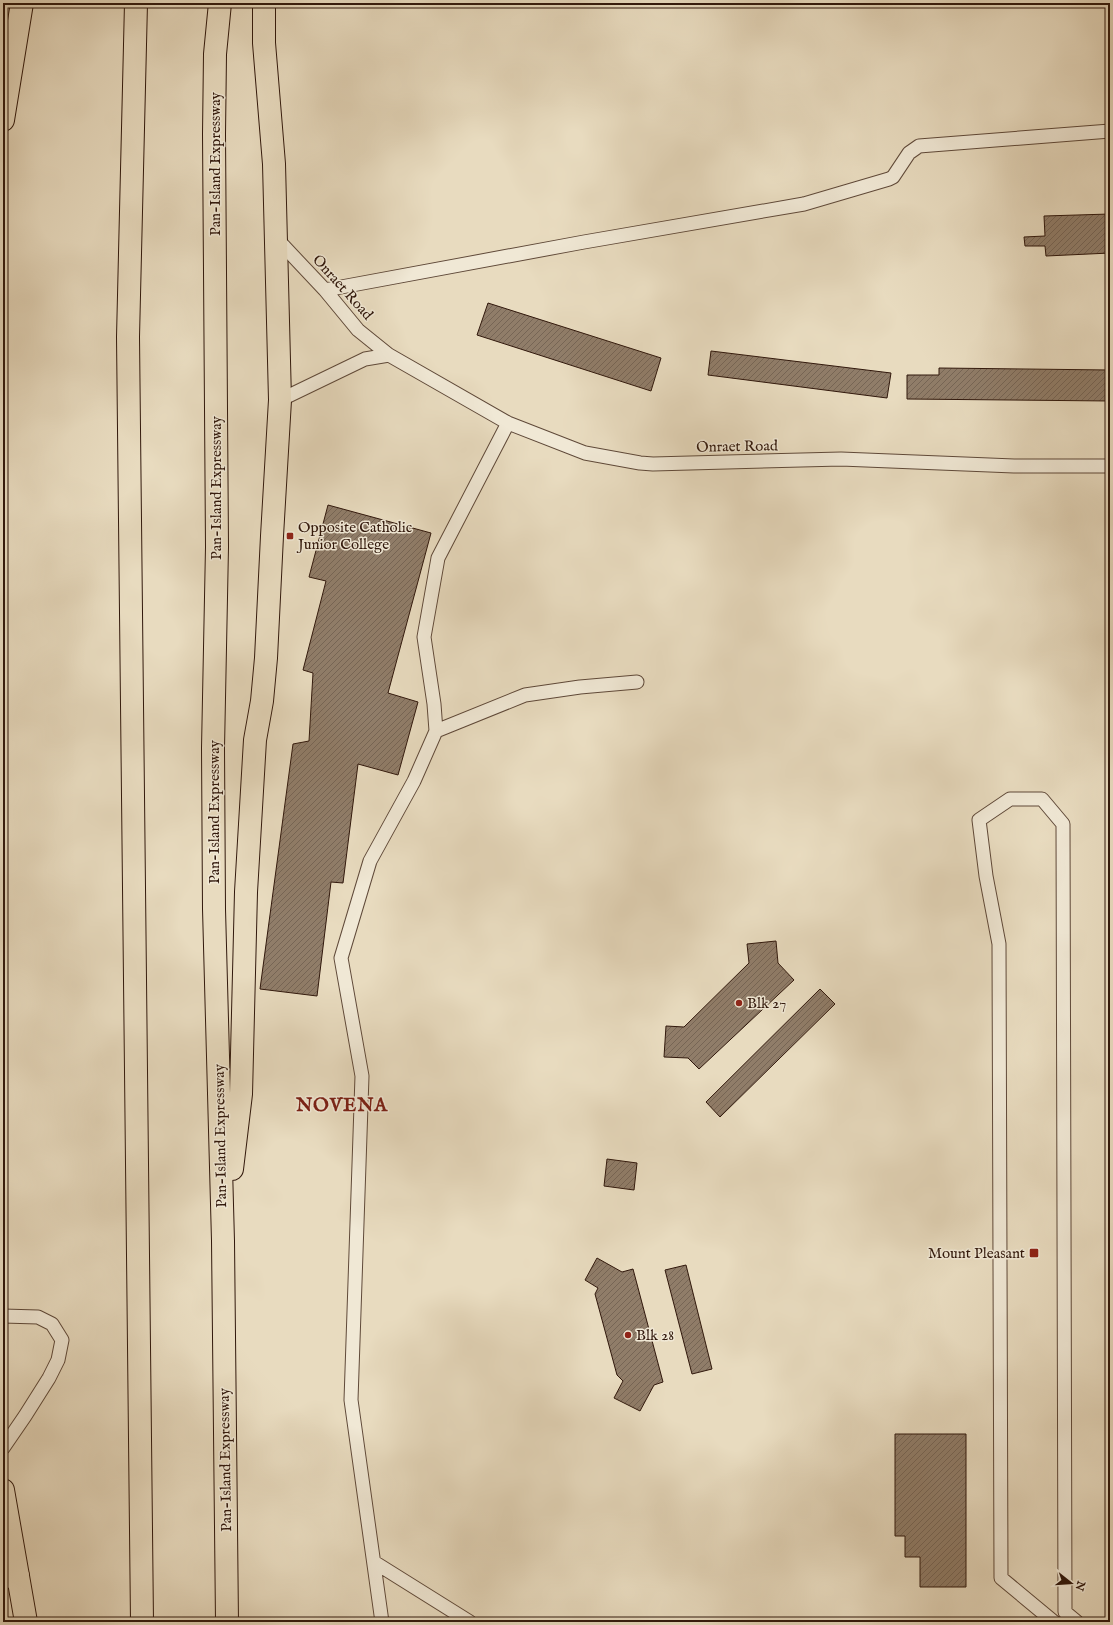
<svg xmlns="http://www.w3.org/2000/svg" width="1113" height="1625" viewBox="0 0 1113 1625" font-family="'IM FELL English',serif">
  <defs>
    <pattern id="building-hatch" width="6" height="6" patternUnits="userSpaceOnUse"><rect width="6" height="6" fill="#907d69"/><path d="M-1 1l2-2M0 6l6-6M5 7l2-2" fill="none" stroke="#766555"/></pattern>
  </defs>
  <rect width="100%" height="100%" fill="#e8dbbf"/>
  <filter id="stains"><feTurbulence type="fractalNoise" baseFrequency=".005" numOctaves="4"/><feColorMatrix values="0 0 0 0 .2 0 0 0 0 .09 0 0 0 0 .02 0 0 0 .5 -.17"/></filter>
  <radialGradient id="worn" r=".72"><stop offset=".6" stop-color="#630" stop-opacity="0"/><stop offset="1" stop-color="#630" stop-opacity=".3"/></radialGradient>
  <path fill="url(#building-hatch)" stroke="#31180c" d="M1110,214V253L1046,256L1045,246H1025L1024,237L1045,236L1044,216Z
    M488,303L661,358L651,391L477,335Z
    M711,351L891,373L887,398L708,375Z
    M939,368L1110,370V401L907,399V375H939Z
    M328,505L431,533L388,693L418,702L398,775L358,764L343,883L331,882L317,996L260,989L293,744L309,741L313,673L303,670L326,581L309,577Z
    M776,941L778,963L794,980L699,1069L688,1058L664,1057L666,1026L684,1027L749,963L747,944Z
    M820,989L835,1004L720,1117L706,1102Z
    M607,1159L637,1163L634,1190L604,1186Z
    M597,1258L622,1272L633,1269L663,1382L654,1385L640,1411L614,1398L623,1381L617,1375L595,1294L598,1288L585,1280Z
    M686,1265L712,1369L692,1374L665,1270Z
    M895,1434H966V1587H920V1557H905V1536H895Z"/>
  <g fill="none" stroke-linecap="round" stroke-linejoin="round">
    <g stroke="#5f4939" stroke-width="15">
      <path id="lane" d="M276,238L325,290L358,330L389,355L508,423L585,453L640,463L653,464L841,459L1014,466H1110
        M325,290L584,242L804,204L889,179L893,177L909,153L919,146L1110,131
        M280,400L365,359L389,355
        M436,731L525,695L580,687L637,682
        M3,1316L38,1317L52,1324L62,1340L58,1360L49,1378L25,1416L3,1448
        M374,1562L470,1622
        M382,1622L351,1400L362,1076L341,958L370,861L414,781L436,731L434,704L424,637L438,558L508,423
        M1054,1622L1001,1578L999,944L986,876L979,820L1010,799H1042L1063,824L1065,1612L1077,1622"/>
    </g>
    <g stroke="#5f4939" stroke-width="24">
      <path id="street" d="M3,1577L18,1576"/>
    </g>
    <g stroke="#31180c" stroke-width="24">
      <path id="primary" d="M3,120L22,3
        M3,1490L26,1622"/>
    </g>
    <g stroke="#31180c" stroke-width="24">
      <path id="highway" d="M136,3L128,337L142,1622
        M220,3L215,54L214,134L217,547L213,748L214,909L223,1241L227,1622
        M232,1169L241,1094L246,892L255,740L262,701L266,658L272,536L280,400L274,164L264,43V3"/>
    </g>
    <use href="#lane" stroke="#f0e8d5" stroke-width="13"/>
    <use href="#street" stroke="#f0e8d5" stroke-width="22"/>
    <use href="#primary" stroke="#e8dbbf" stroke-width="22"/>
    <use href="#highway" stroke="#e8dbbf" stroke-width="22"/>
  </g>
  <g fill="#8f2418" stroke="#f0e8d5" stroke-width="1.5">
    <rect x="286" y="532" width="8" height="8" rx="2"/>
    <circle cx="739" cy="1003" r="4"/>
    <rect x="1029" y="1248" width="10" height="10" rx="2"/>
    <circle cx="628" cy="1335" r="4"/>
  </g>
  <g text-anchor="middle" stroke-width="3" stroke-linejoin="round" paint-order="stroke">
    <g font-size="15" fill="#31180c" stroke="#f0e8d5">
      <text transform="translate(215 164) rotate(-90)" y="5">Pan-Island Expressway</text>
      <text transform="translate(343 287) rotate(48)" y="5">Onraet Road</text>
      <text transform="translate(737 446) rotate(-1)" y="5">Onraet Road</text>
      <text transform="translate(216 488) rotate(-90)" y="5">Pan-Island Expressway</text>
      <text transform="translate(214 812) rotate(-90)" y="5">Pan-Island Expressway</text>
      <text transform="translate(220 1136) rotate(-91)" y="5">Pan-Island Expressway</text>
      <text transform="translate(225 1460) rotate(-91)" y="5">Pan-Island Expressway</text>
    </g>
    <g font-size="15" fill="#31180c" stroke="#f0e8d5" text-anchor="start">
      <text x="298" y="532">Opposite Catholic<tspan x="298" dy="17">Junior College</tspan></text>
      <text x="747" y="1008">Blk 27</text>
      <text x="1025" y="1258" text-anchor="end">Mount Pleasant</text>
      <text x="636" y="1340">Blk 28</text>
    </g>
    <g font-size="19" font-weight="bold" letter-spacing="1" fill="#7a1f14" stroke="#f0e8d5">
      <text x="342" y="1111">NOVENA</text>
    </g>
  </g>
  <rect width="1113" height="1625" fill="none" stroke="#e8dbbf" stroke-width="16"/>
  <rect x="4" y="4" width="1105" height="1617" fill="none" stroke="#31180c" stroke-width="2"/>
  <rect x="8" y="8" width="1097" height="1609" fill="none" stroke="#31180c"/>
  <g transform="translate(1071 1583) rotate(107)" stroke="#f0e8d5" stroke-width="3" paint-order="stroke">
  <path d="M0-3L7 15L0 10L-7 15Z" fill="#31180c"/>
  <text y="-6" font-size="11" font-weight="bold" text-anchor="middle" fill="#31180c">N</text>
  </g>
  <rect width="100%" height="100%" filter="url(#stains)"/>
  <rect width="100%" height="100%" fill="url(#worn)"/>
</svg>
